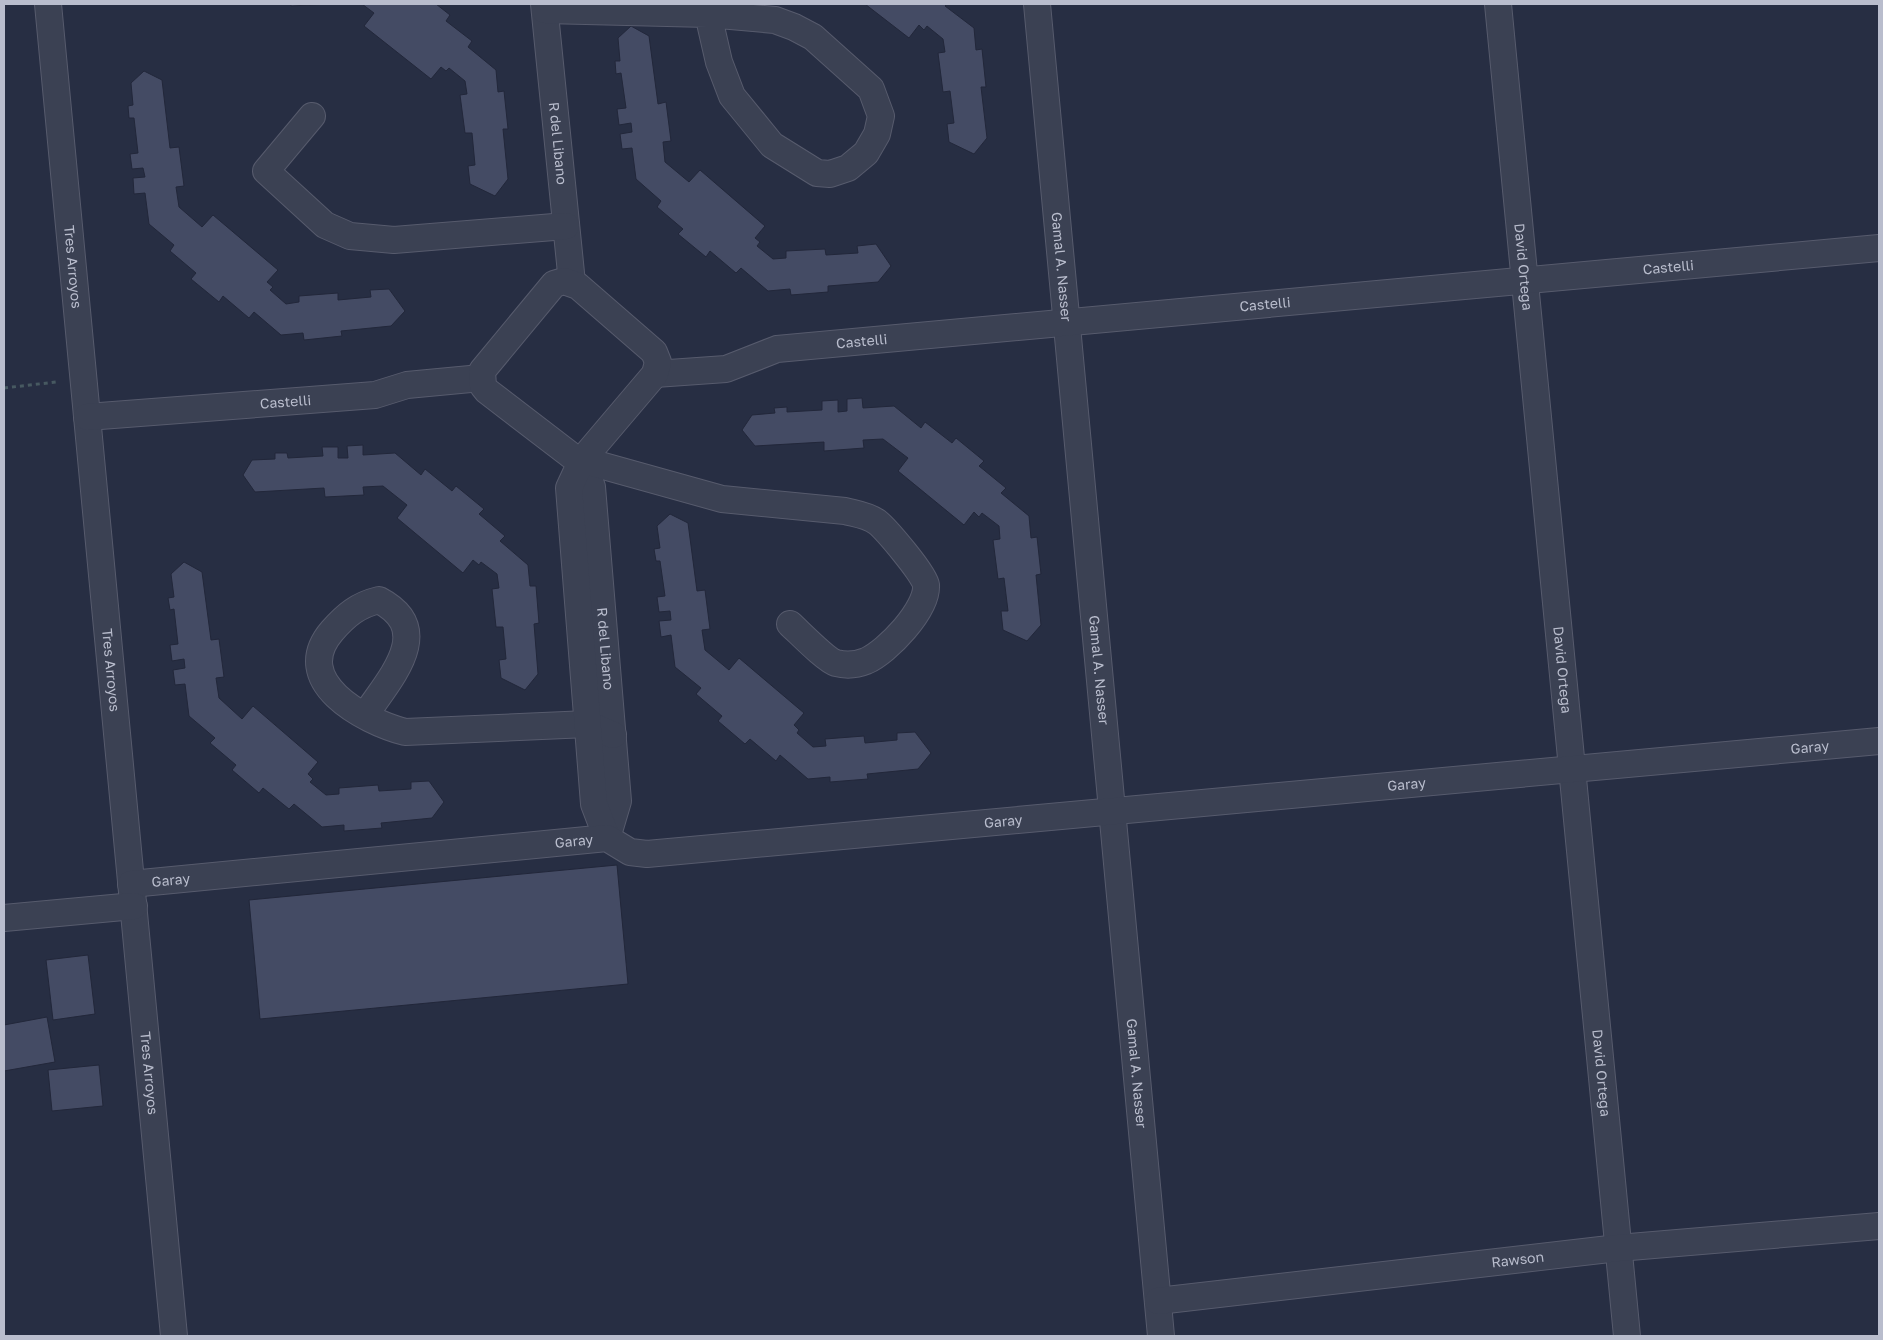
<svg xmlns="http://www.w3.org/2000/svg" width="1883" height="1340" viewBox="0 0 1883 1340" font-family="'Golos Text',sans-serif">
  <rect width="100%" height="100%" fill="#272e43"/>
  <path fill="#444b64" stroke="#22273a" d="M291,4H328L291,6Z
    M362,4H436L450,15L446,21L472,41L468,47L496,70L498,92L504,91L508,129H503L508,179L495,196L470,184L468,166L475,165L472,133H465L460,95L467,94L465,81L449,68L446,71L441,67L431,79L364,26L374,13Z
    M865,4H947L945,6L974,28L976,50L982,49L986,87H981L987,138L974,154L949,142L947,124L954,123L950,91L943,92L938,53L945,52L943,39L927,26L924,30L919,25L909,38Z
    M631,26L649,36L658,104L666,102L671,141L663,142L665,162L689,182L700,170L765,226L755,238L760,242L757,246L773,259L786,258V251L825,249L826,255L858,253L857,246L876,244L891,266L878,282L828,286V292L791,295L790,289L768,291L741,268L736,273L710,251L706,257L678,234L683,229L657,207L661,201L636,179L632,148L622,149L620,134L632,132L631,123L619,125L617,109L626,108L621,73L616,74L615,61H620L618,38Z
    M144,71L162,80L170,148L179,147L184,186L176,187L179,207L202,227L213,215L278,270L267,282L273,287L270,290L286,304L299,302V296L338,293V300L371,297L370,290L389,289L405,311L391,326L341,331L342,336L304,340L303,333L281,335L254,312L249,318L223,296L219,302L191,279L196,273L170,251L174,245L149,224L145,193L134,194L133,178L145,177L143,168L132,169L130,154L138,153L134,118H129L128,106L133,105L131,83Z
    M862,398L863,408L894,406L921,428L925,422L952,443L956,438L984,461L979,466L1006,488L1001,493L1029,516L1031,538L1037,537L1041,574L1036,575L1041,625L1027,641L1003,630L1001,611H1008L1004,578L998,579L993,540L1000,539L999,526L982,513L979,517L974,512L964,525L898,471L908,458L883,439L863,440L864,448L824,451V442L755,446L742,430L752,415L775,413L774,408L787,407V412L822,410V401L838,400V412L847,411V399Z
    M363,445V455L395,453L421,475L425,469L452,491L456,486L484,509L479,514L505,536L500,541L528,565L530,586H536L539,623L534,624L538,674L525,690L501,678L499,660L506,659L503,627H496L492,589L499,588L497,574L481,562L479,565L473,560L463,573L397,518L407,505L383,486L363,487L364,495L325,497L324,488L255,492L243,475L252,460L275,459V453H287L288,458L323,456L322,447H338V458H348L347,446Z
    M670,514L688,523L697,591L705,590L710,629L702,630L705,650L729,670L739,658L804,713L794,725L799,730L797,733L813,747L826,746L825,739L864,736L865,743L897,740V733L915,732L931,753L918,769L867,774L868,779L830,782V777L808,779L780,755L776,761L750,739L745,744L718,721L722,716L696,694L701,688L675,667L671,635L661,637L659,621L671,620L670,611L659,612L657,597L665,596L660,561H656L654,549L660,548L657,526Z
    M184,562L202,572L211,640L219,639L224,677L216,678L219,698L242,719L253,706L318,762L308,774L313,779L310,782L326,795L339,794V788L378,785L379,791L411,789V782L429,781L444,802L432,818L381,823L382,828L344,831V825L322,827L294,804L289,809L263,788L259,793L232,770L236,765L210,743L215,738L189,716L185,684L175,685L173,670L185,668L184,659L172,661L170,645L178,644L174,609L170,610L168,598L174,597L171,574Z
    M617,865L628,984L260,1019L249,900Z
    M88,955L95,1014L53,1020L46,960Z
    M47,1017L55,1062L4,1071V1025Z
    M99,1065L103,1106L52,1111L48,1070Z"/>
  <g fill="none" stroke-linecap="round" stroke-linejoin="round">
    <g stroke="#575b6d" stroke-width="28">
      <g id="minor">
        <path id="s1" d="M48,4L174,1336"/>
        <path id="s2" d="M544,4L572,283"/>
        <path id="s3" d="M1037,4L1161,1336"/>
        <path id="s4" d="M1498,4L1627,1336"/>
        <path d="M545,10L708,14L775,20L794,27L813,37L871,89L881,116L877,134L866,153L848,168L830,174L817,173L772,145L732,96L719,62L708,14"/>
        <path d="M312,116L266,171L325,225L350,236L394,240L566,226"/>
        <path id="s5" d="M655,374L726,369L777,349L1879,248"/>
        <path id="s6" d="M87,417L375,395L407,385L481,378"/>
        <path id="s7" d="M582,460L592,487L618,801L607,838"/>
        <path d="M366,714C390,678 436,630 379,600C358,605 346,615 332,631C289,681 363,721 405,732L588,724L613,735"/>
        <path d="M607,838L594,804L569,488L582,460L655,374L658,362L654,352L578,286L564,281L554,284L482,371L483,386L487,391L577,460H582L722,499L845,511C856,514 867,515 877,522C886,529 925,575 926,585C928,609 887,652 866,661C856,665 847,666 836,663C826,660 799,632 790,624"/>
        <path id="s8" d="M131,884L607,838L630,852L647,854L1879,741"/>
        <path d="M4,918L134,906"/>
        <path id="s9" d="M1158,1301L1618,1248L1879,1226"/>
      </g>
    </g>
    <path stroke="#475961" stroke-width="3" stroke-dasharray="4 4" stroke-linecap="butt" d="M4,388L56,382"/>
    <use href="#minor" stroke="#3b4153" stroke-width="26"/>
  </g>
  <g text-anchor="middle" stroke-width="4" stroke-linejoin="round" paint-order="stroke">
    <g font-size="14" fill="#b9bdcd" stroke="#202538">
      <text dy="5" stroke="none"><textPath href="#s2" startOffset="140">R del Libano</textPath></text>
      <text dy="5" stroke="none"><textPath href="#s1" startOffset="264">Tres Arroyos</textPath></text>
      <text dy="5" stroke="none"><textPath href="#s3" startOffset="264">Gamal A. Nasser</textPath></text>
      <text dy="5" stroke="none"><textPath href="#s4" startOffset="264">David Ortega</textPath></text>
      <text dy="5" stroke="none"><textPath href="#s5" startOffset="1021">Castelli</textPath></text>
      <text dy="5" stroke="none"><textPath href="#s5" startOffset="616">Castelli</textPath></text>
      <text dy="5" stroke="none"><textPath href="#s5" startOffset="211">Castelli</textPath></text>
      <text dy="5" stroke="none"><textPath href="#s6" startOffset="199">Castelli</textPath></text>
      <text dy="5" stroke="none"><textPath href="#s7" startOffset="191">R del Libano</textPath></text>
      <text dy="5" stroke="none"><textPath href="#s1" startOffset="669">Tres Arroyos</textPath></text>
      <text dy="5" stroke="none"><textPath href="#s3" startOffset="669">Gamal A. Nasser</textPath></text>
      <text dy="5" stroke="none"><textPath href="#s4" startOffset="669">David Ortega</textPath></text>
      <text dy="5" stroke="none"><textPath href="#s8" startOffset="1690">Garay</textPath></text>
      <text dy="5" stroke="none"><textPath href="#s8" startOffset="1285">Garay</textPath></text>
      <text dy="5" stroke="none"><textPath href="#s8" startOffset="880">Garay</textPath></text>
      <text dy="5" stroke="none"><textPath href="#s8" startOffset="445">Garay</textPath></text>
      <text dy="5" stroke="none"><textPath href="#s8" startOffset="40">Garay</textPath></text>
      <text dy="5" stroke="none"><textPath href="#s1" startOffset="1074">Tres Arroyos</textPath></text>
      <text dy="5" stroke="none"><textPath href="#s3" startOffset="1074">Gamal A. Nasser</textPath></text>
      <text dy="5" stroke="none"><textPath href="#s4" startOffset="1074">David Ortega</textPath></text>
      <text dy="5" stroke="none"><textPath href="#s9" startOffset="362">Rawson</textPath></text>
    </g>
  </g>
  <rect width="1883" height="1340" fill="none" stroke="#b9bdcd" stroke-width="10"/>
</svg>
